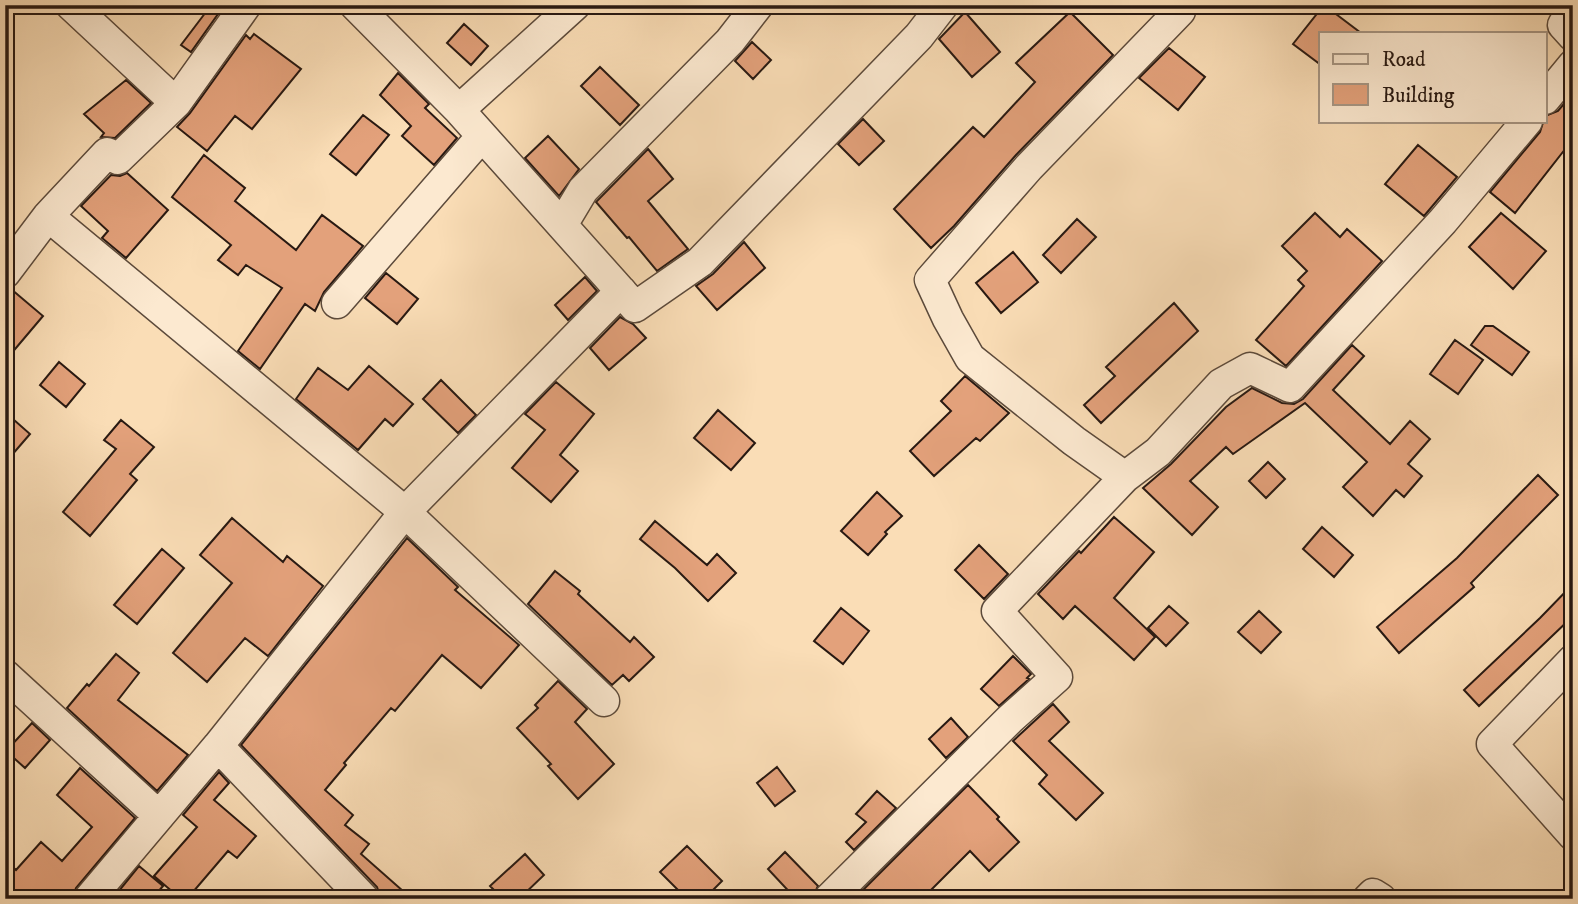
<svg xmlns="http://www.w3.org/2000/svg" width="1578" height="904" viewBox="0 0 1578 904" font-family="'IM FELL DW Pica',serif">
  <rect width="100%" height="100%" fill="#faddb6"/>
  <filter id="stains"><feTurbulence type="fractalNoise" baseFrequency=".00286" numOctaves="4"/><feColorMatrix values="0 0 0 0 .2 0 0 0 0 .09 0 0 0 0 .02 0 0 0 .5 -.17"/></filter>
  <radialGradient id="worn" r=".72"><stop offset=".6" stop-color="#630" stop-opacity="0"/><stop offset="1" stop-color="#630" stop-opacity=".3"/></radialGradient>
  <path fill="#e3a17b" stroke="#281912" stroke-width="2" d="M1324,5L1361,33H1321V65L1293,44Z
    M209,8L218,14L191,52L181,45Z
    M965,12L1000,52L972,77L939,39Z
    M1070,12L1113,55L1016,155L954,226L931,248L894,209L973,127L984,137L1035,82L1016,63Z
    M464,24L488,46L471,65L447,43Z
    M254,34L301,69L252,129L235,116L207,151L177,127L190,113L246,35L250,39Z
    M752,42L771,60L753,79L735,61Z
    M1169,48L1205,77L1178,110L1139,78Z
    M600,67L639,105L620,125L581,86Z
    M398,73L429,104L425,108L457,138L434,165L402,136L411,126L380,95Z
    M126,80L151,103L115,138L101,137L104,133L84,114Z
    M1573,93V139L1515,213L1490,192L1540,132L1545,116L1558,111Z
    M363,115L389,135L356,175L330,154Z
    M863,119L884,141L859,165L838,144Z
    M548,136L579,169L559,196L525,158Z
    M1418,145L1457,177L1424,216L1385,184Z
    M648,149L673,179L648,201L688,249L657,271L629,237L627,238L596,202Z
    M204,155L245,188L235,201L296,250L322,215L363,246L324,292L315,311L305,304L260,369L238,351L282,288L246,265L238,275L218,260L231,245L172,197Z
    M127,173L168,210L126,258L102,238L108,231L81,206L111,175L120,176Z
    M1315,213L1340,237L1347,229L1382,261L1286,366L1256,340L1304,286L1298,280L1307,271L1282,246Z
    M1501,213L1546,251L1513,289L1469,247Z
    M1077,219L1096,237L1061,273L1043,255Z
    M744,242L765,268L717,310L696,286L713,274Z
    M1013,252L1038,282L1001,313L976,283Z
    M386,273L418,299L397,324L365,298Z
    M585,277L597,291L568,320L555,305Z
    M11,289L43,316L5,361V290Z
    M1174,303L1198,331L1101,423L1084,405L1115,376L1106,367Z
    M620,317L633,324L646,338L609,370L590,348Z
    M1485,326H1493L1529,352L1512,375L1471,345Z
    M1455,340L1483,360L1458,394L1430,374Z
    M1352,345L1364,356L1333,390L1390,444L1410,421L1430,439L1408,464L1422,476L1404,497L1396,490L1373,516L1343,487L1367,462L1305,403L1233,454L1226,447L1190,481L1218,507L1192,535L1143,488L1171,464L1226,407L1252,388L1282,403L1294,404L1303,399Z
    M59,362L85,384L66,407L40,385Z
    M369,366L413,404L393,426L385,419L358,450L296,399L318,368L348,390Z
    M965,376L1009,413L980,441L976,438L934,476L910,451L951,411L941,401Z
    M441,380L476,415L458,433L423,399Z
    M556,382L594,414L560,455L578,471L551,502L512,468L545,430L525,414Z
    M718,410L755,443L731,470L694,438Z
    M5,412L30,434L5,463Z
    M121,420L154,447L130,474L137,480L90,536L63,512L116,449L104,440Z
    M1268,462L1285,479L1266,498L1249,481Z
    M1538,475L1558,495L1471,583L1474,587L1399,653L1377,627L1457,558Z
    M877,492L902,516L885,532L887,534L868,555L841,531Z
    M1114,517L1154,552L1114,598L1155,637L1134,660L1075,606L1063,619L1038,594L1079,551L1081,553Z
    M232,518L283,562L287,556L323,586L268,656L245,638L207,682L173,653L232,583L200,555Z
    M655,521L707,565L717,554L736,573L708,601L675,568L640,539Z
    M1322,527L1353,555L1334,577L1303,549Z
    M407,538L458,587L455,590L519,645L481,688L442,655L395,711L391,708L344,763L346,765L325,790L353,815L345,825L369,844L361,854L412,899H381L377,887L241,745Z
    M979,545L1008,574L984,599L955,570Z
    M162,549L184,568L137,624L114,605Z
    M555,571L580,591L578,594L630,642L634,637L654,657L629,681L623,675L612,685L528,604Z
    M1573,584V616L1479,706L1464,690L1540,618Z
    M1169,606L1188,623L1166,646L1148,628Z
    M841,608L869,631L843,664L814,641Z
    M1259,611L1281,632L1261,653L1238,632Z
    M116,654L139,673L118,700L188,755L157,791L67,708L87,684L89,686Z
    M1013,656L1031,674L1027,678L1029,679L999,706L981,689Z
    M558,681L587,709L575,722L614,764L578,799L548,766L551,764L517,728L538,708L535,705Z
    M1053,704L1069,722L1049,741L1103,793L1076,820L1039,784L1047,775L1013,741Z
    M951,718L968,737L946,758L929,739Z
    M32,723L50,740L25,768L6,751Z
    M777,767L795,791L775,806L757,783Z
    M80,768L135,818L76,888L72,899H5V860L16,870L41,842L62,861L92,827L57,795Z
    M219,772L229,783L214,800L256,836L237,858L228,851L187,899H181L154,876L197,827L183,815Z
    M968,785L999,817L997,819L1019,842L989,871L970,851L922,899H854Z
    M877,791L896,808L854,850L846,842L866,822L856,814Z
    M687,846L722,881L704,899H687L660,872Z
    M785,852L818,886L812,899H796L768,869Z
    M525,854L544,875L519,899H503L490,886Z
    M139,866L163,886L152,899H126L118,892Z"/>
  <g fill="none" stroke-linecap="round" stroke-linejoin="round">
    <g stroke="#5c4a3b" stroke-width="33">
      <path id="minor" d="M71,5L176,103L246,5
        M355,5L459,110L635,307L700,262L919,36L943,5
        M1174,5L1180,11L1029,167L930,280L948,319L970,358L1074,441L1125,477L1158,452L1221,384L1250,368L1290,387L1443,221L1527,121
        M1573,9L1563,25L1573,36
        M1545,99L1573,65
        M459,110L575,5
        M48,216L405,512L218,746L89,899
        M562,225L583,190L730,41L758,5
        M5,273L48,216L107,153L118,159L176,103
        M337,303L482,136
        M1573,660L1492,744L1573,835
        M5,675L159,816
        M604,701L405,512L621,291
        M218,746L364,899
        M829,899L1010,719L1057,677L997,611L1125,477
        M1368,899L1373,894L1381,899"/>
    </g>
    <use href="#minor" stroke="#fce9d0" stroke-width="30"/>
  </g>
  <rect width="1578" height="904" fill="none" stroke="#faddb6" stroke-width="28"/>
  <rect x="7" y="7" width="1564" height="890" fill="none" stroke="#281912" stroke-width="3.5"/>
  <rect x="14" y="14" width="1550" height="876" fill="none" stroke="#281912" stroke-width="2"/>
  <rect x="1319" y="32" width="228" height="91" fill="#fce9d0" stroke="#a79684" stroke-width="2"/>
  <rect x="1333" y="54" width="35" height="10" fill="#fce9d0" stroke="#a79684" stroke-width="2"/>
  <text x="1382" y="66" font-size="21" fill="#281912">Road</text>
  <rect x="1333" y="84" width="35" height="21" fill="#e3a17b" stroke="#a79684" stroke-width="2"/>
  <text x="1382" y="102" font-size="21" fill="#281912">Building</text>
  <rect width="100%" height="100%" filter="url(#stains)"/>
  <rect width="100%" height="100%" fill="url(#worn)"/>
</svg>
